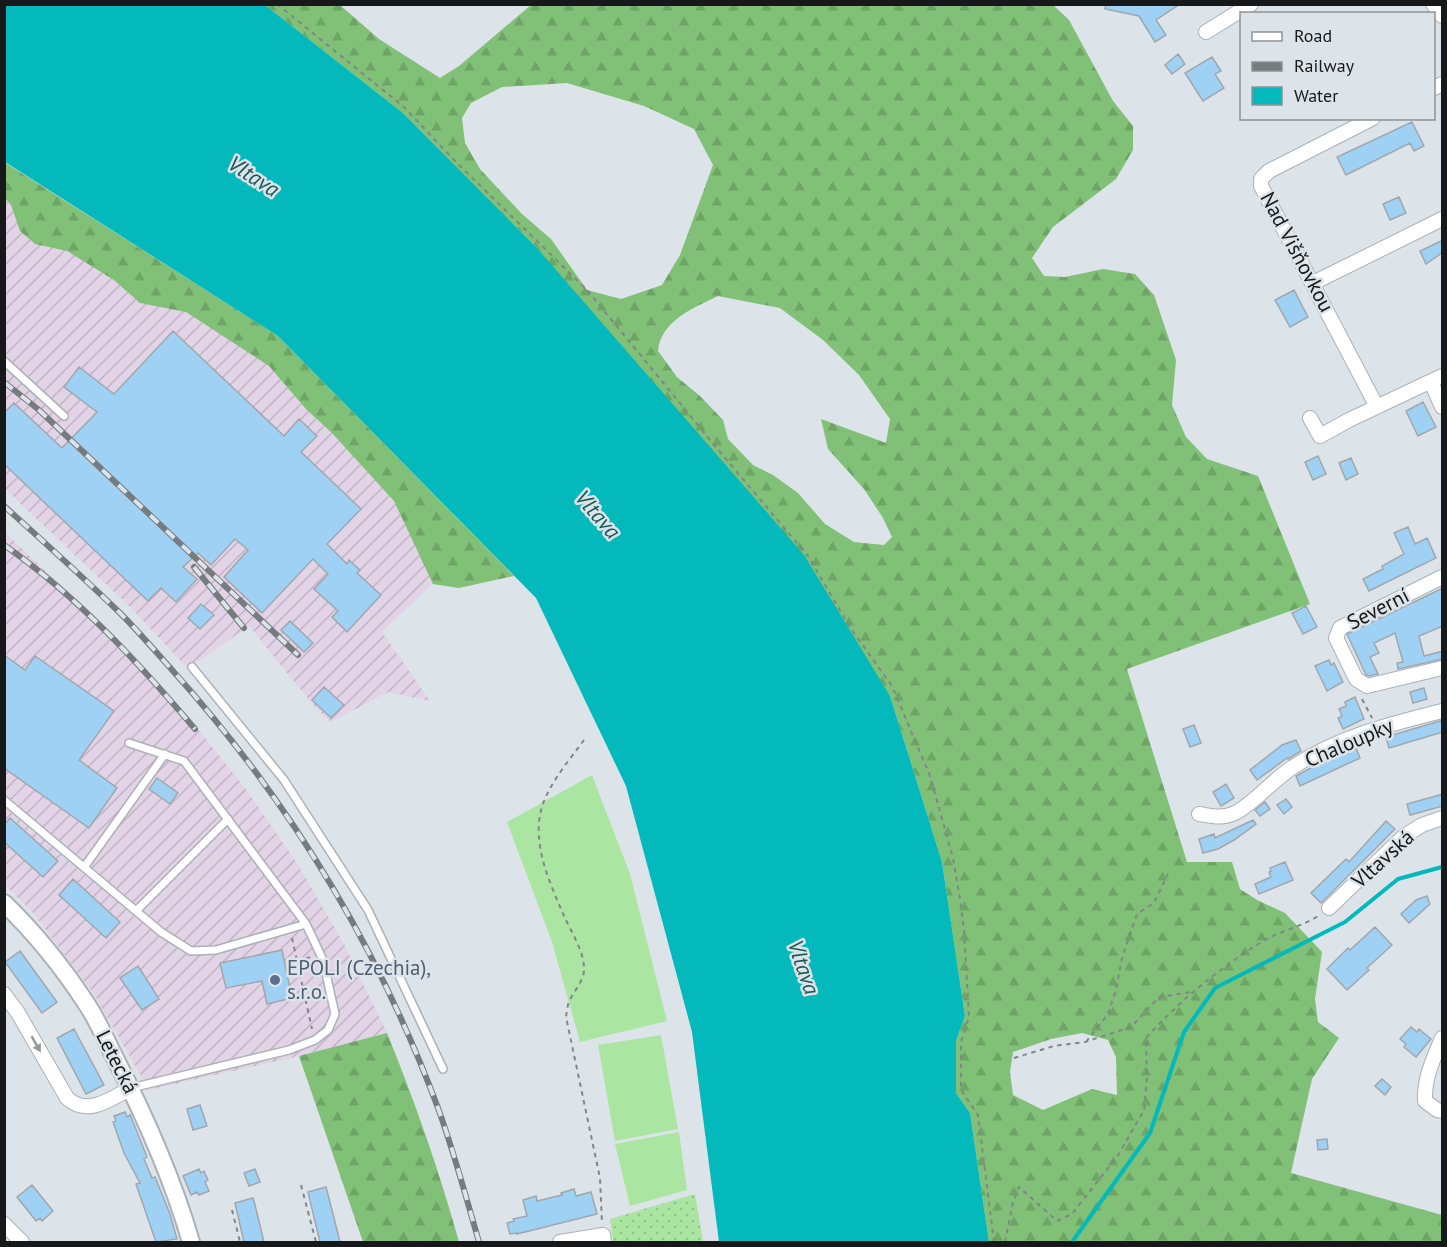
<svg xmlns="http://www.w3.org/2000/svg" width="1447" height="1247" viewBox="0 0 1447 1247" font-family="'PT Sans',sans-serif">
  <defs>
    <pattern id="industrial-furrows" width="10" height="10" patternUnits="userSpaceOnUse" patternTransform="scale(1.5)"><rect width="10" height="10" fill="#e2d3e6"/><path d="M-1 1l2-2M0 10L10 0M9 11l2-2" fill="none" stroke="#c1b4c5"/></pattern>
    <pattern id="grass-dots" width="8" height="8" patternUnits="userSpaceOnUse" patternTransform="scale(1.5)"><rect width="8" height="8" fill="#aae6a2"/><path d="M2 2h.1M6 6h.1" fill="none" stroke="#92c58b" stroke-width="1.8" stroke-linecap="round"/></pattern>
    <pattern id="forest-firs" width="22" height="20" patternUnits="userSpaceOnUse" patternTransform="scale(1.5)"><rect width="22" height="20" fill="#80c077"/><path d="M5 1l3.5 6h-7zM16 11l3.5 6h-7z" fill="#6ea466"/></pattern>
  </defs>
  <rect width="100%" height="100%" fill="#dde4e9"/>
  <path fill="url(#industrial-furrows)" d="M4,162L278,336L467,551L382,632L430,701L388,692L331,722L315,707L249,626L188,669L130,607L5,489Z
    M4,532L108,629L181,708L245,788L297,863L345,946L387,1033L299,1056L149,1090L94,994L34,914L5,885Z"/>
  <path fill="url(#grass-dots)" d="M695,1194L703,1242H613L610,1219Z"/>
  <path fill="url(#forest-firs)" fill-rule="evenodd" d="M1052,4L1069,20L1113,101L1133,126V150L1116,179L1053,227L1032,258L1044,276L1065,277L1103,269L1135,274L1154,295L1176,360L1172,405L1186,437L1207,459L1258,476L1310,604L1127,669L1187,862H1232L1240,889L1257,900L1285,913L1322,952L1315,999L1318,1022L1339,1038L1312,1079L1291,1173L1442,1215V1242H989L970,1113L956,1093V1041L965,1016L942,862L890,696L536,247L403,113L265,5H340L379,39L440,78L459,66L531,5ZM567,83L644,106L694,129L713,165L680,255L662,285L621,299L587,290L551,239L522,214L480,169L465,143L462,118L471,103L502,87ZM718,296L780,308L823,340L859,375L890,419L886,443L821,419L828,449L864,489L883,518L892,537L884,545L854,542L825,524L798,493L773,475L753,465L728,439L723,420L700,396L677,377L658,351C661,320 694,308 718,296ZM1082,1033L1108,1040L1116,1057L1117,1095L1092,1089L1043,1110L1013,1095L1010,1072L1013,1052L1051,1039Z
    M4,162L278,336L514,576L459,588L433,584L394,501L332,433L306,409L269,366L186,312L140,303L114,280L67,251L35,244L20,231L11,205L5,198Z
    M387,1033C415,1102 439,1170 459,1242H363L299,1056Z"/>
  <path fill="#aae6a2" d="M592,775L630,874L667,1021L580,1042L552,942L507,822Z
    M661,1035L678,1129L615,1141L598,1045Z
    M679,1132L687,1190L630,1206L615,1144Z"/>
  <path fill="#03b9bb" d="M4,5H265L403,113L536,247L804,555L890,696L942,862L965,1016L956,1041V1093L970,1113L989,1242H719L692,1032L626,786L536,598L278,336L5,162Z"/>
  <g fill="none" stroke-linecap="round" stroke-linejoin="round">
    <path stroke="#03b9bb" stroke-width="4" d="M1072,1242L1150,1133L1184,1032L1215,988L1345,922L1398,879L1442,867"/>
  </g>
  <path fill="#9fd1f5" stroke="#a0a7ac" stroke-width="1.5" d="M1106,4H1180L1156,20L1166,35L1155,42L1139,16L1105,9Z
    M1178,54L1185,64L1172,74L1165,65Z
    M1212,57L1221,71L1215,74L1224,88L1203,101L1185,73Z
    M1412,122L1424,146L1414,151L1410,143L1346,175L1337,157Z
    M1399,197L1406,213L1390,220L1383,204Z
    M1443,240V252L1426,264L1420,251Z
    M1294,290L1308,317L1290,327L1275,300Z
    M173,331L284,436L299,419L317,436L301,452L361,509L327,544L347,564L349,560L360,570L357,573L381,595L347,632L332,617L338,611L314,589L328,574L313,559L262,613L224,577L248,550L235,539L211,565L198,553L183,567L197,579L176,602L161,588L148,601L4,464V413L14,403L62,448L97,412L64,387L79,367L114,394Z
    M1423,402L1436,427L1418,436L1406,411Z
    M1318,456L1326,474L1313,480L1305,462Z
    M1351,458L1358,474L1346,480L1339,463Z
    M1408,527L1415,544L1427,538L1436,558L1369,591L1363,579L1383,569L1382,566L1404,554L1394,533Z
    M1443,588V626L1419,636L1424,656L1443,651V659L1398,669L1397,663L1403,662L1395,633L1374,643L1379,653L1370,657L1378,674L1369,676L1366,675L1347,634Z
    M201,604L214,615L200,629L188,618Z
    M1306,606L1317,627L1303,634L1292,613Z
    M290,621L313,643L304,652L281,630Z
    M4,655L25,670L35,656L114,711L79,760L117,788L89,828L4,768Z
    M1329,660L1331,665L1334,663L1343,682L1327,691L1315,666Z
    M324,687L344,705L331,718L312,700Z
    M1424,688L1427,699L1413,703L1410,692Z
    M1355,697L1364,719L1343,729L1338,718L1342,716L1339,709L1346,706L1345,702Z
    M1443,720V732L1389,748L1386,737Z
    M1194,725L1201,743L1190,747L1183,729Z
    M1296,740L1301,751L1288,759L1287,758L1257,780L1250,770L1282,745Z
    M1356,748L1360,758L1300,786L1296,776L1298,775L1332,756L1340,752L1341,755Z
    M157,778L178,793L170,804L149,789Z
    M1226,784L1234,798L1221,806L1213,792Z
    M1443,794V806L1410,815L1407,804Z
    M1286,799L1292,807L1284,814L1277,805Z
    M1265,802L1270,809L1260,816L1255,810Z
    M10,818L58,861L43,877L4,842V825Z
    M1253,820L1256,824L1234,840L1218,849L1203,853L1199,839L1214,834L1215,838Z
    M1386,821L1395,829L1321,903L1311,893L1346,859L1349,862Z
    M1285,862L1293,880L1259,894L1255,884L1271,877L1269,872L1271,871L1270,868Z
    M73,879L120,922L106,938L59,895Z
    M1427,896L1430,904L1409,923L1401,914L1416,900Z
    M1375,927L1392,945L1367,968L1369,970L1347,990L1327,969L1348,948L1350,950Z
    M282,950L292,998L267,1004L262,981L226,988L220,963Z
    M20,951L57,1002L42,1013L5,962Z
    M138,966L159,999L142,1010L120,978Z
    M1411,1027L1417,1032L1419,1029L1431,1039L1416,1057L1404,1047L1406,1044L1400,1039Z
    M74,1029L104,1085L86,1094L57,1038Z
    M1382,1079L1391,1087L1385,1095L1375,1086Z
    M200,1105L207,1126L193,1130L187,1109Z
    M125,1112L127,1117L130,1115L135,1127L147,1157L144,1159L152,1178L155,1177L170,1214L177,1239L156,1242L136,1184L140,1183L124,1153L113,1122L116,1121L114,1116Z
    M1327,1139L1328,1149L1318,1150L1317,1140Z
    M199,1169L201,1173L204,1171L208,1180L205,1182L209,1191L199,1195L197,1192L191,1195L183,1176Z
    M255,1169L260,1182L249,1186L244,1173Z
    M32,1185L53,1211L42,1221L40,1218L36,1221L17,1197Z
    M326,1187L334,1218L340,1242H320L308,1192Z
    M574,1189L576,1196L591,1192L597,1214L517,1234V1233L510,1234L507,1223L514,1221L513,1219L527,1216L523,1200L536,1196L537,1201L562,1195L561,1193Z
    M253,1198L255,1205L264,1242H244L235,1203Z"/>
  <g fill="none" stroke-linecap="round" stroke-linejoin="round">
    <g stroke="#abb1b6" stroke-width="10">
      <path id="service" d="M4,361L64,416
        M192,667L284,780L368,910L443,1069
        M129,743L184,761L306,924
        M4,800L161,932L191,951L216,950L306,924L323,960L335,1014L328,1030L315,1040L289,1050L131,1088
        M85,866L165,754
        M136,911L228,819"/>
    </g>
    <g stroke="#abb1b6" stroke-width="16">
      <path id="minor" d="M1433,4L1442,16
        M1206,32L1251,4
        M1434,88L1442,84
        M1373,118L1269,171L1261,179V186L1377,407
        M1313,283L1442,219
        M1431,382L1442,407
        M1310,418L1320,436L1349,420L1442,376
        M1442,577L1340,628L1336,638L1356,679L1367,686L1442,668
        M1199,814C1212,816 1222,819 1235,813C1253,804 1274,779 1293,767C1338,737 1390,724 1442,711
        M1329,908L1404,836L1422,825L1442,818
        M4,994L18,1013L67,1098C87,1117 111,1099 131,1088
        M1442,1038C1433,1060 1424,1078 1425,1101L1437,1110L1442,1111
        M4,1224L22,1242
        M560,1242L603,1235L604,1242"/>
    </g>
    <g stroke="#abb1b6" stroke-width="20">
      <path id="tertiary" d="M4,903C34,932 63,968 86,1003C97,1019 105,1038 114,1056C145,1116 172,1177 191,1242"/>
    </g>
    <path stroke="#81868a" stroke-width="2" stroke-dasharray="4.5 4.5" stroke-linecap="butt" d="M277,4L404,107L454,160L587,290L720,452L808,556L851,629L892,686L930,776L953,858L959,893L964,929L969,1017L961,1042V1090L978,1115L994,1242
      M1362,699L1372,718
      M584,740C570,759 553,779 544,801C529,839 549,881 564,916C571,931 583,950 584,967C585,980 575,989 570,1000C567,1005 567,1012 566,1017L600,1178L602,1223
      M292,938L312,1029
      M297,961L311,957
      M286,970L298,967
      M1086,1042L1108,1014L1116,990L1122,958L1137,914L1154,903L1168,874
      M1014,1058L1054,1046L1085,1042L1131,1027L1159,997L1191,992
      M301,1185L316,1242
      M232,1210L240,1242
      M1005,1242L1013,1202L1019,1187L1057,1221L1072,1214L1119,1154L1144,1110L1147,1078L1146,1038C1180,1000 1220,968 1263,941C1280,931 1301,927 1318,916"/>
    <use href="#service" stroke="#fff" stroke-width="7"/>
    <use href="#minor" stroke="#fff" stroke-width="14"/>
    <use href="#tertiary" stroke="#fff" stroke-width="16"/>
    <g stroke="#767b7e" stroke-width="6">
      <path id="rail" d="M4,382L39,410L298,655
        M4,506C44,542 83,577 121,614C139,632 156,652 173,671C288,799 378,947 438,1108C454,1152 466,1197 479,1242
        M4,545C76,595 138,662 195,729
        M194,567L244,628"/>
    </g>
    <use href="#rail" stroke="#dde4e9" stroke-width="4" stroke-dasharray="11" stroke-linecap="butt"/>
  </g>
  <defs><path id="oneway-solid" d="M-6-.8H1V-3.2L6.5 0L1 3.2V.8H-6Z" transform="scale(1.5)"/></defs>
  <use fill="#969798" href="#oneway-solid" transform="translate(36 1044) rotate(60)"/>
  <circle fill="#5c6f8a" stroke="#dde4e9" stroke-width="2" cx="275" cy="980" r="6"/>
  <g text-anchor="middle" stroke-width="5" stroke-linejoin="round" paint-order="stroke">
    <g font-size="21" fill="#16181a" stroke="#dde4e9">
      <text transform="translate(1297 252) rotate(62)" y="7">Nad Višňovkou</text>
      <text transform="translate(1378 609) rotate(-27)" y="7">Severní</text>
      <text transform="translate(1349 743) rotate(-23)" y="7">Chaloupky</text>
      <text transform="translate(1383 859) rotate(-42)" y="7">Vltavská</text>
      <text transform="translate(117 1062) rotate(63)" y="7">Letecká</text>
    </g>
    <g font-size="21" fill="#4e5e75" stroke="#dde4e9" text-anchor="start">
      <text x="287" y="975">EPOLI (Czechia),<tspan x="287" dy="24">s.r.o.</tspan></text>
    </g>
    <g font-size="22" font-style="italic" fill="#1a5757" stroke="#dde4e9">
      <text transform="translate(254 176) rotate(33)" y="8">Vltava</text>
      <text transform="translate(598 514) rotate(49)" y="8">Vltava</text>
      <text transform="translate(804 967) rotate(71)" y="8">Vltava</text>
    </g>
  </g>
  <rect width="1447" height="1247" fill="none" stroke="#16181a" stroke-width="12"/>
  <rect x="1240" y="12" width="195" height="108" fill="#dde4e9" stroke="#8d9296" stroke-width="1.5"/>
  <rect x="1252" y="32" width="30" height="9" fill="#ffffff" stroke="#8d9296" stroke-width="1.5"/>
  <text x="1294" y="42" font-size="18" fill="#16181a">Road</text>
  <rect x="1252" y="62" width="30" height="9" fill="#767b7e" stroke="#8d9296" stroke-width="1.5"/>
  <text x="1294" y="72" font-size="18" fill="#16181a">Railway</text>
  <rect x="1252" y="87" width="30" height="18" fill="#03b9bb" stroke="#8d9296" stroke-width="1.5"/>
  <text x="1294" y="102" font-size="18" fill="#16181a">Water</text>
</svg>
